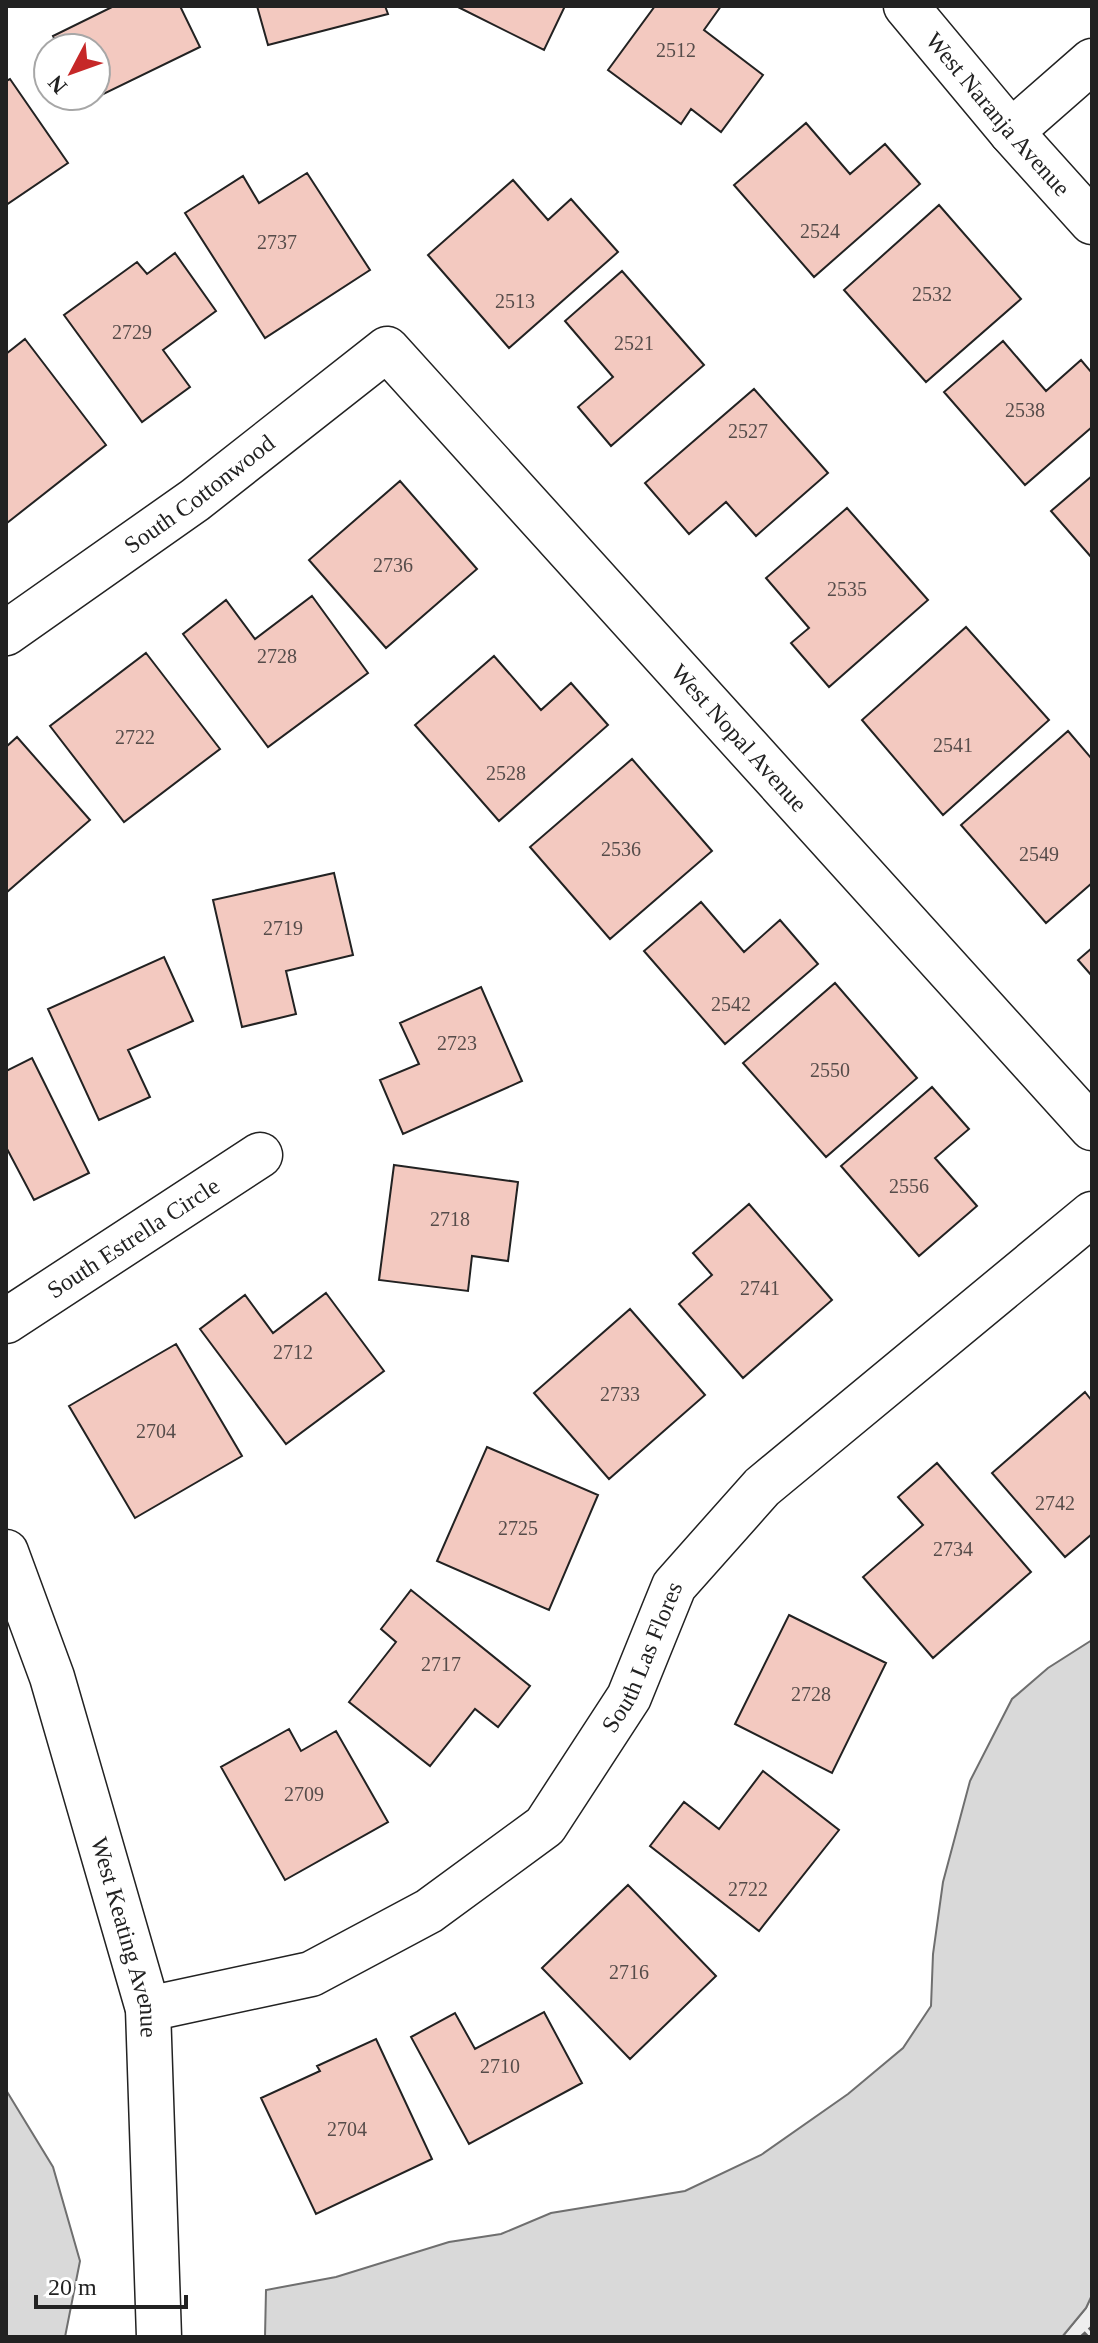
<svg xmlns="http://www.w3.org/2000/svg" width="1098" height="2343" viewBox="0 0 1098 2343" font-family="'Times New Roman',serif">
  <rect width="100%" height="100%" fill="#fff"/>
  <path fill="#eee" stroke="#6f6f6f" stroke-width="2" d="M1092,2295V2337H1062L1086,2308Z"/>
  <path fill="#d9d9d9" stroke="#6f6f6f" stroke-width="2" d="M1092,1640V2295L1086,2308L1062,2337H265L266,2290L336,2277L449,2242L501,2234L551,2213L685,2191L761,2155L848,2094L903,2048L931,2006L933,1954L943,1882L970,1781L1012,1699L1048,1668Z
    M6,2090L53,2167L80,2261L65,2337H6Z"/>
  <path fill="#f3c9c0" stroke="#222" stroke-width="2" d="M114,6H180L200,47L85,103L82,96H96V48H59L53,36Z
    M257,6H385L388,14L268,45Z
    M456,6H565L544,50Z
    M655,6H721L704,30L763,75L721,132L691,109L681,124L608,70Z
    M10,79L68,163L6,205V81Z
    M806,123L850,174L885,144L920,184L814,277L734,185Z
    M307,173L370,270L265,338L185,213L243,176L259,203Z
    M513,180L548,220L571,199L618,252L509,348L428,255Z
    M939,205L1021,299L926,382L844,290Z
    M175,253L216,311L163,350L190,387L142,422L64,315L137,262L147,274Z
    M622,271L704,365L611,446L578,407L613,377L565,321Z
    M25,339L106,445L7,523L6,354Z
    M1003,341L1046,391L1081,360L1092,373V427L1025,485L944,392Z
    M754,389L828,473L756,536L726,502L689,534L645,483Z
    M1092,476V558L1051,511Z
    M400,481L477,569L386,648L309,560Z
    M847,508L928,600L829,687L791,643L809,628L766,578Z
    M312,596L368,673L268,747L183,634L226,600L255,639Z
    M966,627L1049,720L943,815L862,720Z
    M146,653L220,749L124,822L50,726Z
    M494,656L541,710L571,683L608,725L499,821L415,725Z
    M1068,731L1092,759V883L1046,923L961,825Z
    M17,737L90,820L7,892L6,747Z
    M632,759L712,851L610,939L530,847Z
    M334,873L353,955L286,971L296,1014L242,1027L213,900Z
    M701,902L744,952L780,920L818,964L725,1044L644,951Z
    M1092,948V976L1078,960Z
    M164,957L193,1021L128,1050L150,1097L99,1120L48,1009Z
    M835,983L917,1078L826,1157L743,1063Z
    M481,987L522,1081L403,1134L380,1080L419,1064L400,1023Z
    M32,1058L89,1173L34,1200L6,1147V1071Z
    M932,1087L969,1129L935,1158L977,1206L919,1256L841,1166Z
    M394,1165L518,1182L508,1261L472,1256L468,1291L379,1280Z
    M749,1204L832,1300L743,1378L679,1304L712,1275L693,1253Z
    M326,1293L384,1371L286,1444L200,1329L245,1295L273,1333Z
    M630,1309L705,1395L609,1479L534,1393Z
    M176,1344L242,1456L135,1518L69,1406Z
    M1085,1392L1092,1401V1534L1065,1557L992,1473Z
    M487,1447L598,1495L549,1610L437,1561Z
    M937,1463L1031,1572L933,1658L863,1577L923,1525L898,1497Z
    M411,1590L530,1686L498,1727L475,1709L430,1766L349,1702L396,1642L381,1629Z
    M789,1615L886,1663L832,1773L735,1724Z
    M289,1729L301,1751L336,1731L388,1822L285,1880L221,1767Z
    M763,1771L839,1830L759,1931L650,1846L684,1802L719,1829Z
    M628,1885L716,1976L630,2059L542,1968Z
    M544,2012L582,2083L469,2144L411,2037L455,2013L475,2049Z
    M376,2039L432,2159L316,2214L261,2098L320,2071L317,2066Z"/>
  <g fill="none" stroke-linecap="round" stroke-linejoin="round">
    <g stroke="#222" stroke-width="47">
      <g id="minor">
        <path id="s1" d="M906,6L1011,132L1092,222"/>
        <path d="M1011,132L1092,61"/>
        <path id="s2" d="M6,633L195,500L387,349L1092,1128"/>
        <path id="s3" d="M6,1321L260,1155"/>
        <path id="s4" d="M6,1552L52,1677L148,2009L159,2337"/>
        <path id="s5" d="M148,2009L311,1974L429,1911L545,1826L629,1697L674,1586L762,1487L1092,1214"/>
      </g>
    </g>
    <path stroke="#646464" stroke-width="5" stroke-dasharray="6 4" stroke-linecap="butt" d="M1082,2337L1092,2328"/>
    <use href="#minor" stroke="#fff" stroke-width="44"/>
  </g>
  <g text-anchor="middle" stroke-width="6" stroke-linejoin="round" paint-order="stroke">
    <g font-size="20" fill="#564c4a">
      <text x="676" y="57">2512</text>
      <text x="820" y="238">2524</text>
      <text x="277" y="249">2737</text>
      <text x="932" y="301">2532</text>
      <text x="515" y="308">2513</text>
      <text x="132" y="339">2729</text>
      <text x="634" y="350">2521</text>
      <text x="1025" y="417">2538</text>
      <text x="748" y="438">2527</text>
      <text x="393" y="572">2736</text>
      <text x="847" y="596">2535</text>
      <text x="277" y="663">2728</text>
      <text x="135" y="744">2722</text>
      <text x="953" y="752">2541</text>
      <text x="506" y="780">2528</text>
      <text x="621" y="856">2536</text>
      <text x="1039" y="861">2549</text>
      <text x="283" y="935">2719</text>
      <text x="731" y="1011">2542</text>
      <text x="457" y="1050">2723</text>
      <text x="830" y="1077">2550</text>
      <text x="909" y="1193">2556</text>
      <text x="450" y="1226">2718</text>
      <text x="760" y="1295">2741</text>
      <text x="293" y="1359">2712</text>
      <text x="620" y="1401">2733</text>
      <text x="156" y="1438">2704</text>
      <text x="1055" y="1510">2742</text>
      <text x="518" y="1535">2725</text>
      <text x="953" y="1556">2734</text>
      <text x="441" y="1671">2717</text>
      <text x="811" y="1701">2728</text>
      <text x="304" y="1801">2709</text>
      <text x="748" y="1896">2722</text>
      <text x="629" y="1979">2716</text>
      <text x="500" y="2073">2710</text>
      <text x="347" y="2136">2704</text>
    </g>
    <g font-size="24" fill="#222" stroke="#fff">
      <text dy="8" stroke="none"><textPath href="#s1" startOffset="142">West Naranja Avenue</textPath></text>
      <text dy="8" stroke="none"><textPath href="#s2" startOffset="238">South Cottonwood</textPath></text>
      <text dy="8" stroke="none"><textPath href="#s2" startOffset="1000">West Nopal Avenue</textPath></text>
      <text dy="8" stroke="none"><textPath href="#s3" startOffset="152">South Estrella Circle</textPath></text>
      <text dy="8" stroke="none"><textPath href="#s5" startOffset="640">South Las Flores</textPath></text>
      <text dy="8" stroke="none"><textPath href="#s4" startOffset="404">West Keating Avenue</textPath></text>
    </g>
  </g>
  <rect width="1098" height="2343" fill="none" stroke="#222222" stroke-width="16"/>
  <g transform="translate(72 72) rotate(229)"><circle r="38" fill="#ffffff" stroke="#a7a7a7" stroke-width="2"/>
  <path d="M0-6L14 30L0 20L-14 30Z" fill="#c62828"/>
  <text y="-12" font-size="22" font-weight="bold" text-anchor="middle" fill="#222222">N</text>
  </g>
  <path d="M36 2295v12h150v-12" fill="none" stroke="#222222" stroke-width="4"/>
  <text x="48" y="2295" font-size="24" fill="#222222" stroke="#ffffff" stroke-width="6" paint-order="stroke">20 m</text>
</svg>
